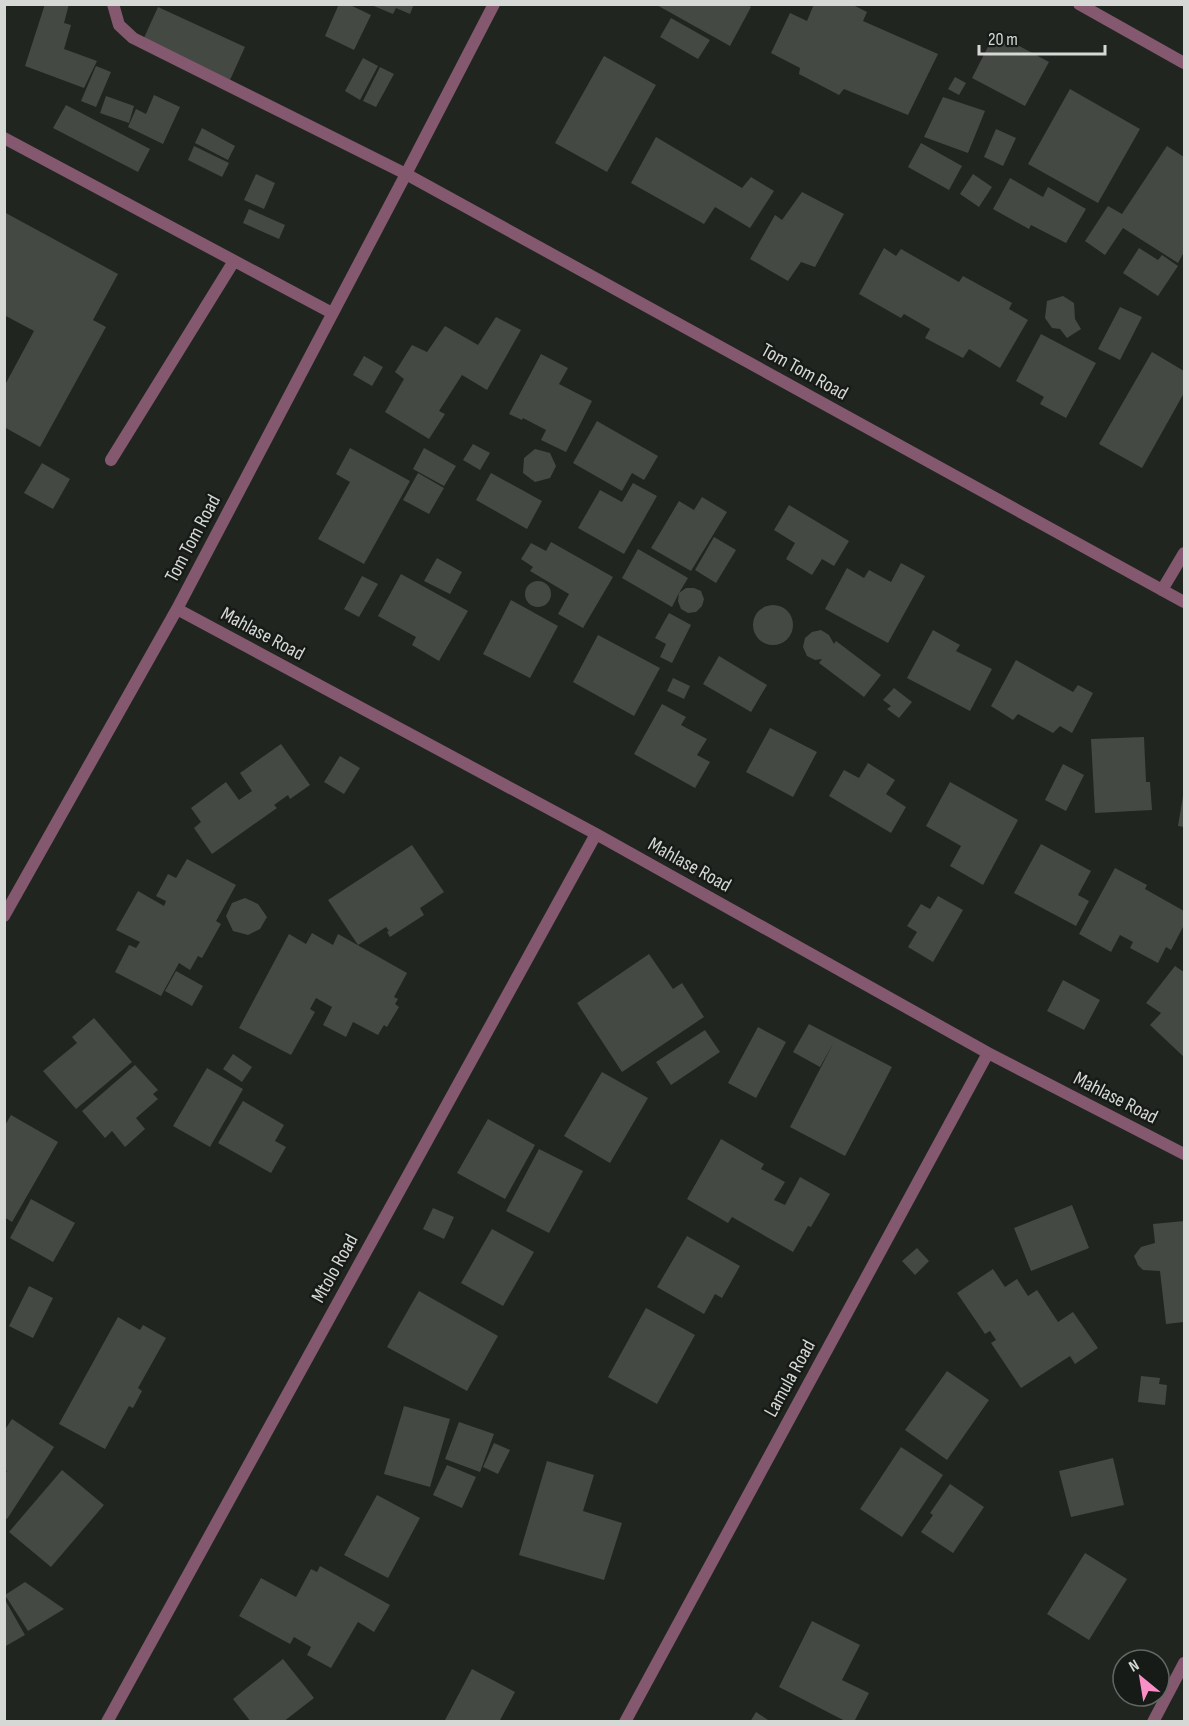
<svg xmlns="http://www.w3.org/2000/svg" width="1189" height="1726" viewBox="0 0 1189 1726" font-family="'Sofia Sans Condensed',sans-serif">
  <rect width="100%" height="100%" fill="#212520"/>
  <path fill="#444944" d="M45,4H69L64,23L71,25L64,49L97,61L84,88L25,66Z
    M339,4H348L371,15L354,50L325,36Z
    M369,4H414L410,14L396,8L393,14Z
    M655,4H746L751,7L730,46Z
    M814,4H851L867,12L863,21L938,54L908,115L844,89L839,95L799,74L800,68L771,53L790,13L807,21Z
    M158,7L245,47L230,80L143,40Z
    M671,18L710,40L698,59L660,37Z
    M995,33L1049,62L1025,106L972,78Z
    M604,56L656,85L607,172L555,143Z
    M363,58L378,66L360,100L345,91Z
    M96,66L111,72L96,107L81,101Z
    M380,67L394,74L376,107L363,101Z
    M955,77L966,83L959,95L948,89Z
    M1070,89L1140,129L1098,203L1028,164Z
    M154,95L180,107L163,144L128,127L136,109L146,114Z
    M106,96L134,106L129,123L100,113Z
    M943,97L985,111L968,153L924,137Z
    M66,105L150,149L138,172L53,128Z
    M202,128L235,146L228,160L195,143Z
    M996,129L1016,138L1003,166L984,157Z
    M656,137L742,188L751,177L774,191L750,228L715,207L704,224L631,183Z
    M921,143L962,166L949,190L908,167Z
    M194,146L229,163L222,177L188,160Z
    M1167,146L1184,157V252L1178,263L1123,228L1105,255L1085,241L1108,206L1122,214Z
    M256,174L275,183L264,209L244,200Z
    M973,174L992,187L979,207L960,194Z
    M1010,178L1043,197L1048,187L1086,209L1066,243L1031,225L1029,229L993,209Z
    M802,192L844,214L815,267L801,262L788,281L750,259L775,215L782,220Z
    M249,209L285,225L279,239L243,223Z
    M4,212L118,274L93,320L106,327L40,447L4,427V382L6,383L34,331L4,315Z
    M884,248L896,256L901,249L959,282L963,276L1012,303L1009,309L1028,320L1000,368L969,349L963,358L925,338L930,329L904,314L901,318L859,294Z
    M1139,248L1158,260L1162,255L1178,266L1158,296L1123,273Z
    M1063,296L1074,303L1075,319L1081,329L1067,338L1060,329L1052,328L1045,318L1047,301Z
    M1120,307L1142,317L1120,360L1098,349Z
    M496,317L521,330L487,390L462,375L439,411L445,414L429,439L385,412L404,379L395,372L412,345L427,352L445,326L478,345Z
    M1041,334L1096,363L1066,418L1040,404L1044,397L1016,381Z
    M1152,352L1184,371V393L1142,468L1099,444Z
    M541,354L568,368L559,384L592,401L566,452L541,440L546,430L523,418L522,420L509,414Z
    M364,356L383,367L372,386L353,375Z
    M597,421L658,456L644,480L632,473L622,491L573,463Z
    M473,444L490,453L480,470L463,460Z
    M350,448L410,481L364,564L318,539L350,482L336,474Z
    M424,448L456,466L444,486L413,469Z
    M535,449L550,453L556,466L550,478L535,482L523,473L524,458Z
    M42,463L70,479L53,509L24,493Z
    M418,473L444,488L429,514L403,500Z
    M491,473L542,501L527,529L476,500Z
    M633,483L657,496L624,554L578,528L600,490L622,502Z
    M702,497L727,512L691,571L651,548L679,501L694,510Z
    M789,505L849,541L834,566L822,559L812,575L786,559L795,543L774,530Z
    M714,537L736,550L716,583L695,570Z
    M551,542L613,577L583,628L558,614L569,594L530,571L533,567L521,559L531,543L546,551Z
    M638,549L688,578L679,593L686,588H694L701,591L704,599L702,606L696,612L688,613L681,609L678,601L679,593L672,607L622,578Z
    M437,558L462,572L450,594L424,581Z
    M901,563L925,576L888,643L825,609L847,568L864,578L869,570L891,582Z
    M401,574L468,611L439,661L412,645L416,637L378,616Z
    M362,576L378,584L359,617L344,609Z
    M525 594a13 13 0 1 1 26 0a13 13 0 1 1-26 0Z
    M511,600L558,626L530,678L483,654Z
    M753 625a20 20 0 1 1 40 0a20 20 0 1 1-40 0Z
    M669,613L691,625L672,663L660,657L666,644L655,638Z
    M821,630L829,635L834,644L836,641L881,675L864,697L819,663L822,659L815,660L807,656L803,647L805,638L812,632Z
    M933,630L960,645L956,651L992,669L970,711L907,678Z
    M598,635L660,668L634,716L573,682Z
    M719,656L767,685L751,712L703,684Z
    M1016,660L1073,692L1078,685L1093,693L1072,733L1060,726L1053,733L1018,714L1013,720L991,706Z
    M673,678L690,686L684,699L667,691Z
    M894,688L912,702L899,718L887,709L891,706L883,700Z
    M662,704L686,717L681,725L707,739L697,755L710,762L695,788L634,754Z
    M770,728L817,752L793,797L746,772Z
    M1144,737L1146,782H1150L1152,810L1095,813L1091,739Z
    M281,744L310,785L290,799L288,795L274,805L277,808L212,854L194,828L201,822L191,808L226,782L239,800L252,791L240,773Z
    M340,756L360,768L344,794L324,782Z
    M868,763L895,780L886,794L906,807L891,833L829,796L844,770L859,778Z
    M1063,764L1084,775L1066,811L1045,800Z
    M950,782L1018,820L983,885L950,866L961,846L926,826Z
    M1183,796H1184V827L1178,826Z
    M1041,844L1091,871L1078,895L1089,901L1076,926L1014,893Z
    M412,845L444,892L420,908L424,915L390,937L387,932L389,931L386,927L358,945L328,900Z
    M187,859L236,885L216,921L221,924L202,958L198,956L190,970L179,963L161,996L115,972L129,945L136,948L140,942L116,930L138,891L164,906L166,901L156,896L168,874L176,878Z
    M1115,868L1147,885L1145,889L1184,911V925L1171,950L1166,947L1158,963L1130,948L1133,942L1120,935L1111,952L1079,934Z
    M938,896L963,910L933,962L908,947L917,932L907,926L921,904L930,909Z
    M245,898L258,904L267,917L260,929L248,935L233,931L226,916L232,903Z
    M312,933L333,945L338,934L407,973L394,997L398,999L395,1004L399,1007L387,1027L384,1025L378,1035L353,1022L346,1037L323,1025L332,1007L316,998L310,1009L315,1012L291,1055L239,1028L289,934L306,944Z
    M649,954L673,989L682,983L704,1017L622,1072L577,1003Z
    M1175,966L1184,972V1057L1150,1025L1161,1013L1146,1003Z
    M176,971L203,986L192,1006L165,991Z
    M1063,980L1100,1000L1084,1030L1047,1011Z
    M94,1018L132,1062L76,1109L43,1071L77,1043L72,1037Z
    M809,1024L892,1067L845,1156L790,1127L834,1042L820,1067L793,1052Z
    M758,1027L786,1042L756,1098L728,1083Z
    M705,1030L720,1052L671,1085L656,1062Z
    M233,1054L252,1067L242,1082L223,1069Z
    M135,1065L158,1090L153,1094L158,1099L136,1118L145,1129L125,1147L112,1131L105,1138L82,1111Z
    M207,1068L243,1089L210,1147L173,1126Z
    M602,1072L648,1098L610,1163L564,1136Z
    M243,1101L284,1125L275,1141L286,1147L271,1173L218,1143Z
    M11,1115L58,1142L12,1222L4,1217V1127Z
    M488,1119L535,1145L505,1199L457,1173Z
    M721,1139L764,1164L761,1169L785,1182L774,1200L785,1205L800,1177L830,1194L811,1227L808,1226L793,1252L732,1217L728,1223L687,1199Z
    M539,1149L583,1171L549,1233L506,1211Z
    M31,1199L75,1223L53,1262L10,1238Z
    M1072,1205L1089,1248L1031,1271L1014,1228Z
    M433,1208L454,1217L444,1239L423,1229Z
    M1184,1221V1322L1166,1324L1160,1271L1143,1270L1138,1265L1134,1256L1141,1247L1155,1243L1153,1224Z
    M492,1229L534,1252L503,1306L461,1283Z
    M687,1236L740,1266L722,1298L715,1294L704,1314L657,1287Z
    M917,1248L929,1261L915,1275L902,1261Z
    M993,1269L1005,1287L1017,1279L1028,1296L1037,1290L1058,1322L1073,1312L1098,1348L1075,1364L1070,1356L1021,1388L991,1343L996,1340L990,1331L985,1334L957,1293Z
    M29,1286L53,1298L33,1338L9,1326Z
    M419,1291L498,1336L467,1391L387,1347Z
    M646,1308L695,1335L657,1404L608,1377Z
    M118,1317L140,1330L143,1325L166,1338L138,1388L142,1391L133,1408L129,1406L105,1449L59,1424Z
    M947,1371L989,1400L947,1460L905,1430Z
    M1141,1376L1160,1378L1159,1384L1167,1385L1165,1405L1138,1402Z
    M404,1406L450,1419L430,1487L384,1474Z
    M12,1419L54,1447L7,1519L4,1518V1475L7,1471L4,1470V1431Z
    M459,1422L494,1434L480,1472L445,1459Z
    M494,1443L510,1450L498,1474L483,1467Z
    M901,1447L943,1475L902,1537L860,1509Z
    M1113,1458L1124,1505L1071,1517L1059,1471Z
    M547,1461L594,1475L583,1511L622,1523L604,1580L519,1555Z
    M447,1465L476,1477L462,1508L433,1495Z
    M62,1470L104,1505L51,1567L9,1532Z
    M950,1484L984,1507L953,1553L921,1532L933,1515L930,1513Z
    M377,1495L420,1518L388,1578L344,1555Z
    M1085,1553L1127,1579L1089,1640L1047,1614Z
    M320,1566L390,1605L374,1632L358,1622L331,1668L307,1655L311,1647L294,1637L290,1644L239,1616L261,1578L296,1597L311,1569L317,1572Z
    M25,1582L64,1609L28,1631L5,1595Z
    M4,1598L25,1635L4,1647Z
    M812,1621L860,1645L842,1680L869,1693L854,1722H847L779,1687Z
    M283,1659L314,1698L283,1722H251L233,1699Z
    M472,1669L515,1692L499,1722H444Z
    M756,1712L771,1722H750Z"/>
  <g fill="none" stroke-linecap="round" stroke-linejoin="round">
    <path stroke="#84586e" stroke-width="12" d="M113,4L119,25L133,38L406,174
      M4,138L332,313
      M111,460L234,261"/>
    <path stroke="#84586e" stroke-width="12" d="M1079,4L1184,63
      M406,174L1184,602
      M1162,590L1184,553
      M177,609L596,834L988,1053L1184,1154
      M4,916L177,609L406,174L494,4
      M107,1722L596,834
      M625,1722L988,1053
      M1153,1722L1184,1663"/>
  </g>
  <g text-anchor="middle" stroke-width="5" stroke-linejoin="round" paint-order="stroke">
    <g font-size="20" fill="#d5d8d5" stroke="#171b17">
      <text transform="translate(805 371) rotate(29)" y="7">Tom Tom Road</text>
      <text transform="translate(192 538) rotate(-62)" y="7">Tom Tom Road</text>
      <text transform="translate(263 633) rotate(28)" y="7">Mahlase Road</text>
      <text transform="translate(690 864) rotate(29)" y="7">Mahlase Road</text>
      <text transform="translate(1116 1097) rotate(27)" y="7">Mahlase Road</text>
      <text transform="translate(334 1268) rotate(-61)" y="7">Mtolo Road</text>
      <text transform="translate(789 1378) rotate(-61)" y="7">Lamula Road</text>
    </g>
  </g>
  <rect width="1189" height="1726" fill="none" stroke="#d5d8d5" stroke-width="12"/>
  <g transform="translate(1141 1678) rotate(330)"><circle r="28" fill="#171b17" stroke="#636763" stroke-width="1.5"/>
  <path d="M0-4.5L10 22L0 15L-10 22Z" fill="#fa8fc8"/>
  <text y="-9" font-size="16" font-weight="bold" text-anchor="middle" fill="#d5d8d5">N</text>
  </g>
  <path d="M979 45v9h126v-9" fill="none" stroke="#d5d8d5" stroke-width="3"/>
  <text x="988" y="45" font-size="18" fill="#d5d8d5" stroke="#171b17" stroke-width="4.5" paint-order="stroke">20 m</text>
</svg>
